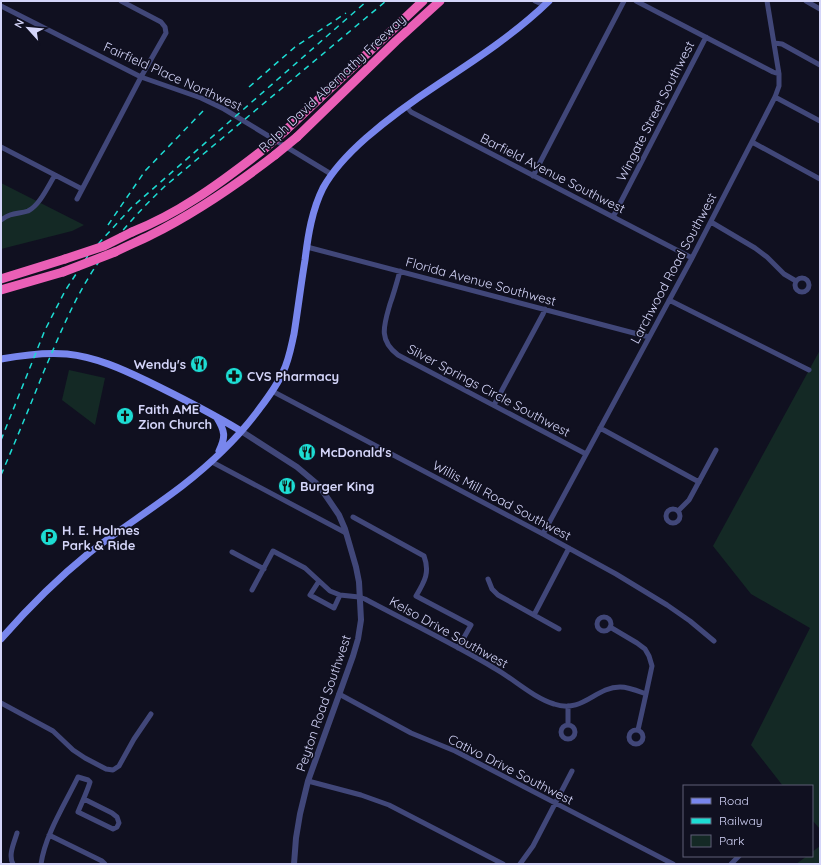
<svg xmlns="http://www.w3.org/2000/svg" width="821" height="865" viewBox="0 0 821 865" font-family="Quicksand,sans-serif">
  <rect width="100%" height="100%" fill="#101020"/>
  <path fill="#142925" d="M1,183L84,225L72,231L1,249Z
    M820,350V829L812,820V786H783L751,745L810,628L751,594L713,546Z
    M69,370L105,378L95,425L62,400Z
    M820,846V864H796L807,856H812V852Z"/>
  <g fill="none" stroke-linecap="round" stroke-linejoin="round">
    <path stroke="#414779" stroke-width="5" d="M535,1L544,5
      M636,1L773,72L779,74
      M806,1L820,9
      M1,6L141,77L201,98L224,109L331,174
      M774,43L782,44L820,65
      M775,97L820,121
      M406,106L411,112L692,258
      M752,142L820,179
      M1,147L82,189
      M533,176L624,1
      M77,199L141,77L166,33L165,27L161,22L121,1
      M613,217L706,37
      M1,220C4,218 7,216 10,215C16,213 22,213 28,211C40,205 48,186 55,175
      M711,222L755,248L767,257L784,274L796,281
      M307,247L649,337
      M400,271C397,282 394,293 390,304C384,325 378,340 398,355L586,454
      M795 285a7 7 0 1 1 14 0a7 7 0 1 1-14 0Z
      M669,300L809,370
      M272,391L543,534L616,574L667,605L690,621L714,641
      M494,405L543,314L545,309
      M600,428L699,482
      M212,462L346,533
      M666 516a7 7 0 1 1 14 0a7 7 0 1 1-14 0Z
      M678,511L689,500L716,450
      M353,517L424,556C430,572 425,581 416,596L471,625L458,648
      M543,534L692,258L775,97L779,86V74L767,1
      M232,552L264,569
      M488,579L492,589L498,595L559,629
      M319,581L310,595L334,608L340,595
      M252,590L273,551L305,568L330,591L340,595L359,597L365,599C408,622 452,643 494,668C514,679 532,697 554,704C583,714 595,687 620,687C629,687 638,691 646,694
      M534,615L569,548
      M597 624a7 7 0 1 1 14 0a7 7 0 1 1-14 0Z
      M610,627L637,643L645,649L649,656L652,666L646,694L638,730
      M339,694L411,733L455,751L673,864
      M1,703L53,731L73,750L85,758L106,769L113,770L119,766L134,739L151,714
      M568,706V725
      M561 732a7 7 0 1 1 14 0a7 7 0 1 1-14 0Z
      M629 737a7 7 0 1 1 14 0a7 7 0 1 1-14 0Z
      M308,781L361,795L389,805L503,864
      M49,835L102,861L105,864
      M13,864C8,855 14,843 17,833
      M41,864C45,835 65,804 78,777L88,780L90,782C87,792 82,802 78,812L113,829L117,827L119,823L117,817L112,813L84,799
      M520,864L533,846L572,771
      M731,864L739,856"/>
    <path stroke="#414779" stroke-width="6" d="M241,431L297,467L316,483L324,493L339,515L345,529L356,567L359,582L361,620L358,639L353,656L308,781L300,814L296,838L294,864"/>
    <path stroke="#7886ed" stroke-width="7" d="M1,359C23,355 45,352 67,354C96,357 122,369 147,381C180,397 211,413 241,431
      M217,418C225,431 226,437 219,451
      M1,639C28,608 57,579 89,553C119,530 152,509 182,486C209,465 236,440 257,412C266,400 277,386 283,372C289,360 291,347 294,334C298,309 301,284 305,260C308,235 312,210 323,188C334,168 349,153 366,138C389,118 414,100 440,83C478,58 516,33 549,1"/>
    <path stroke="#ea5fb6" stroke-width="9" d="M286,130L423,1
      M297,137L396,41L440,1
      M132,232C154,223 175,212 195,199C219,184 241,167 264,149
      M115,252C127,246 139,241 151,235C195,213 236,185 275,155
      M1,279L65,259
      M1,290L63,272"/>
    <path stroke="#1ddcd3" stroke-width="1.5" stroke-dasharray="6 5" stroke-linecap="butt" d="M249,87L295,47L346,13
      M108,225L145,171L203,111
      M1,440L45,330L65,291L89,254L131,208L367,1
      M1,475C16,440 30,406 44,371C60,334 75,296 98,263C117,235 140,210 164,187L386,1"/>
    <path stroke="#ea5fb6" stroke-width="9" d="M264,149L286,130
      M275,155L297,137
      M65,259L104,246L132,232
      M63,272L115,252"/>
  </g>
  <defs>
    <g id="restaurant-disc" transform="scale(0.9)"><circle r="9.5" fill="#1ddcd3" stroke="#101020"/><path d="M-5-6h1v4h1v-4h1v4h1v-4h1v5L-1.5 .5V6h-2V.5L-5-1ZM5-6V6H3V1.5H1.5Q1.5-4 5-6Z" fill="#111"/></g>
    <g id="pharmacy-disc" transform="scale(0.9)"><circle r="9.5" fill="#1ddcd3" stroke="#101020"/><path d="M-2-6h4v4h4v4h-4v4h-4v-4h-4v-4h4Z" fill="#111"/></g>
    <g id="church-disc" transform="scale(0.9)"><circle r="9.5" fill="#1ddcd3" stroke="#101020"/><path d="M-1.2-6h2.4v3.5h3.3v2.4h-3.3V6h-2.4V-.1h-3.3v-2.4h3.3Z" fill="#111"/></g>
    <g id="parking-disc" transform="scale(0.9)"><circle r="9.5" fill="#1ddcd3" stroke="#101020"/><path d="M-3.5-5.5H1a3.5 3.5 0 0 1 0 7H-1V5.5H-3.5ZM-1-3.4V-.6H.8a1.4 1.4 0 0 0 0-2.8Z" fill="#111"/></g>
  </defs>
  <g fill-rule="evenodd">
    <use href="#restaurant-disc" x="199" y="364"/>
    <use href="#pharmacy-disc" x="234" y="376"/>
    <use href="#church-disc" x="125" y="416"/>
    <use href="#restaurant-disc" x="307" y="452"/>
    <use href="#restaurant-disc" x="287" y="486"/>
    <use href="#parking-disc" x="49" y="537"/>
  </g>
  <g text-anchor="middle" stroke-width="3.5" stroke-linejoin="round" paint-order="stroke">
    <g font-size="13" fill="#d4d5f9" stroke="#101020">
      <text transform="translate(173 76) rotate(24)" y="5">Fairfield Place Northwest</text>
      <text transform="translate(332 83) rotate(-43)" y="5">Ralph David Abernathy Freeway</text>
      <text transform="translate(655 111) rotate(-63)" y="5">Wingate Street Southwest</text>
      <text transform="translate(553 173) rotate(27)" y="5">Barfield Avenue Southwest</text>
      <text transform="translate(673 268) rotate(-62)" y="5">Larchwood Road Southwest</text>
      <text transform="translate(481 281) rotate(15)" y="5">Florida Avenue Southwest</text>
      <text transform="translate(489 390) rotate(28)" y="5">Silver Springs Circle Southwest</text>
      <text transform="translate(502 500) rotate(28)" y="5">Willis Mill Road Southwest</text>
      <text transform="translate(449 632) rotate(29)" y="5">Kelso Drive Southwest</text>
      <text transform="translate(323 703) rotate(-71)" y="5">Peyton Road Southwest</text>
      <text transform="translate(511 769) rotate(27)" y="5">Cativo Drive Southwest</text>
    </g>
    <g font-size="13" font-weight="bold" fill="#d4d5f9" stroke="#101020" text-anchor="start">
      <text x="186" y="369" text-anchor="end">Wendy's</text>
      <text x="247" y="381">CVS Pharmacy</text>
      <text x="138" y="414">Faith AME<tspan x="138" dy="15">Zion Church</tspan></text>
      <text x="320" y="457">McDonald's</text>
      <text x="300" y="491">Burger King</text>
      <text x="62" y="535">H. E. Holmes<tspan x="62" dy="15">Park &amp; Ride</tspan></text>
    </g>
  </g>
  <rect width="821" height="865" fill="none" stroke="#d4d5f9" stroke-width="4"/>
  <rect x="683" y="785" width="130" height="72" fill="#101020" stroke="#5e5f77"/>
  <rect x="691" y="798" width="20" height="6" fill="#7886ed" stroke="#5e5f77"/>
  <text x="719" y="805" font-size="12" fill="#d4d5f9">Road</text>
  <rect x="691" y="818" width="20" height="6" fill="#1ddcd3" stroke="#5e5f77"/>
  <text x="719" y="825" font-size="12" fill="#d4d5f9">Railway</text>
  <rect x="691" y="835" width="20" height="12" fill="#142925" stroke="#5e5f77"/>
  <text x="719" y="845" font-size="12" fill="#d4d5f9">Park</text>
  <g transform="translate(28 28) rotate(297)" stroke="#101020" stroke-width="3" paint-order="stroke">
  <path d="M0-3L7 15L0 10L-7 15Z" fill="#d4d5f9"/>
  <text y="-6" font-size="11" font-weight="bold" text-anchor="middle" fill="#d4d5f9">N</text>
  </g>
</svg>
